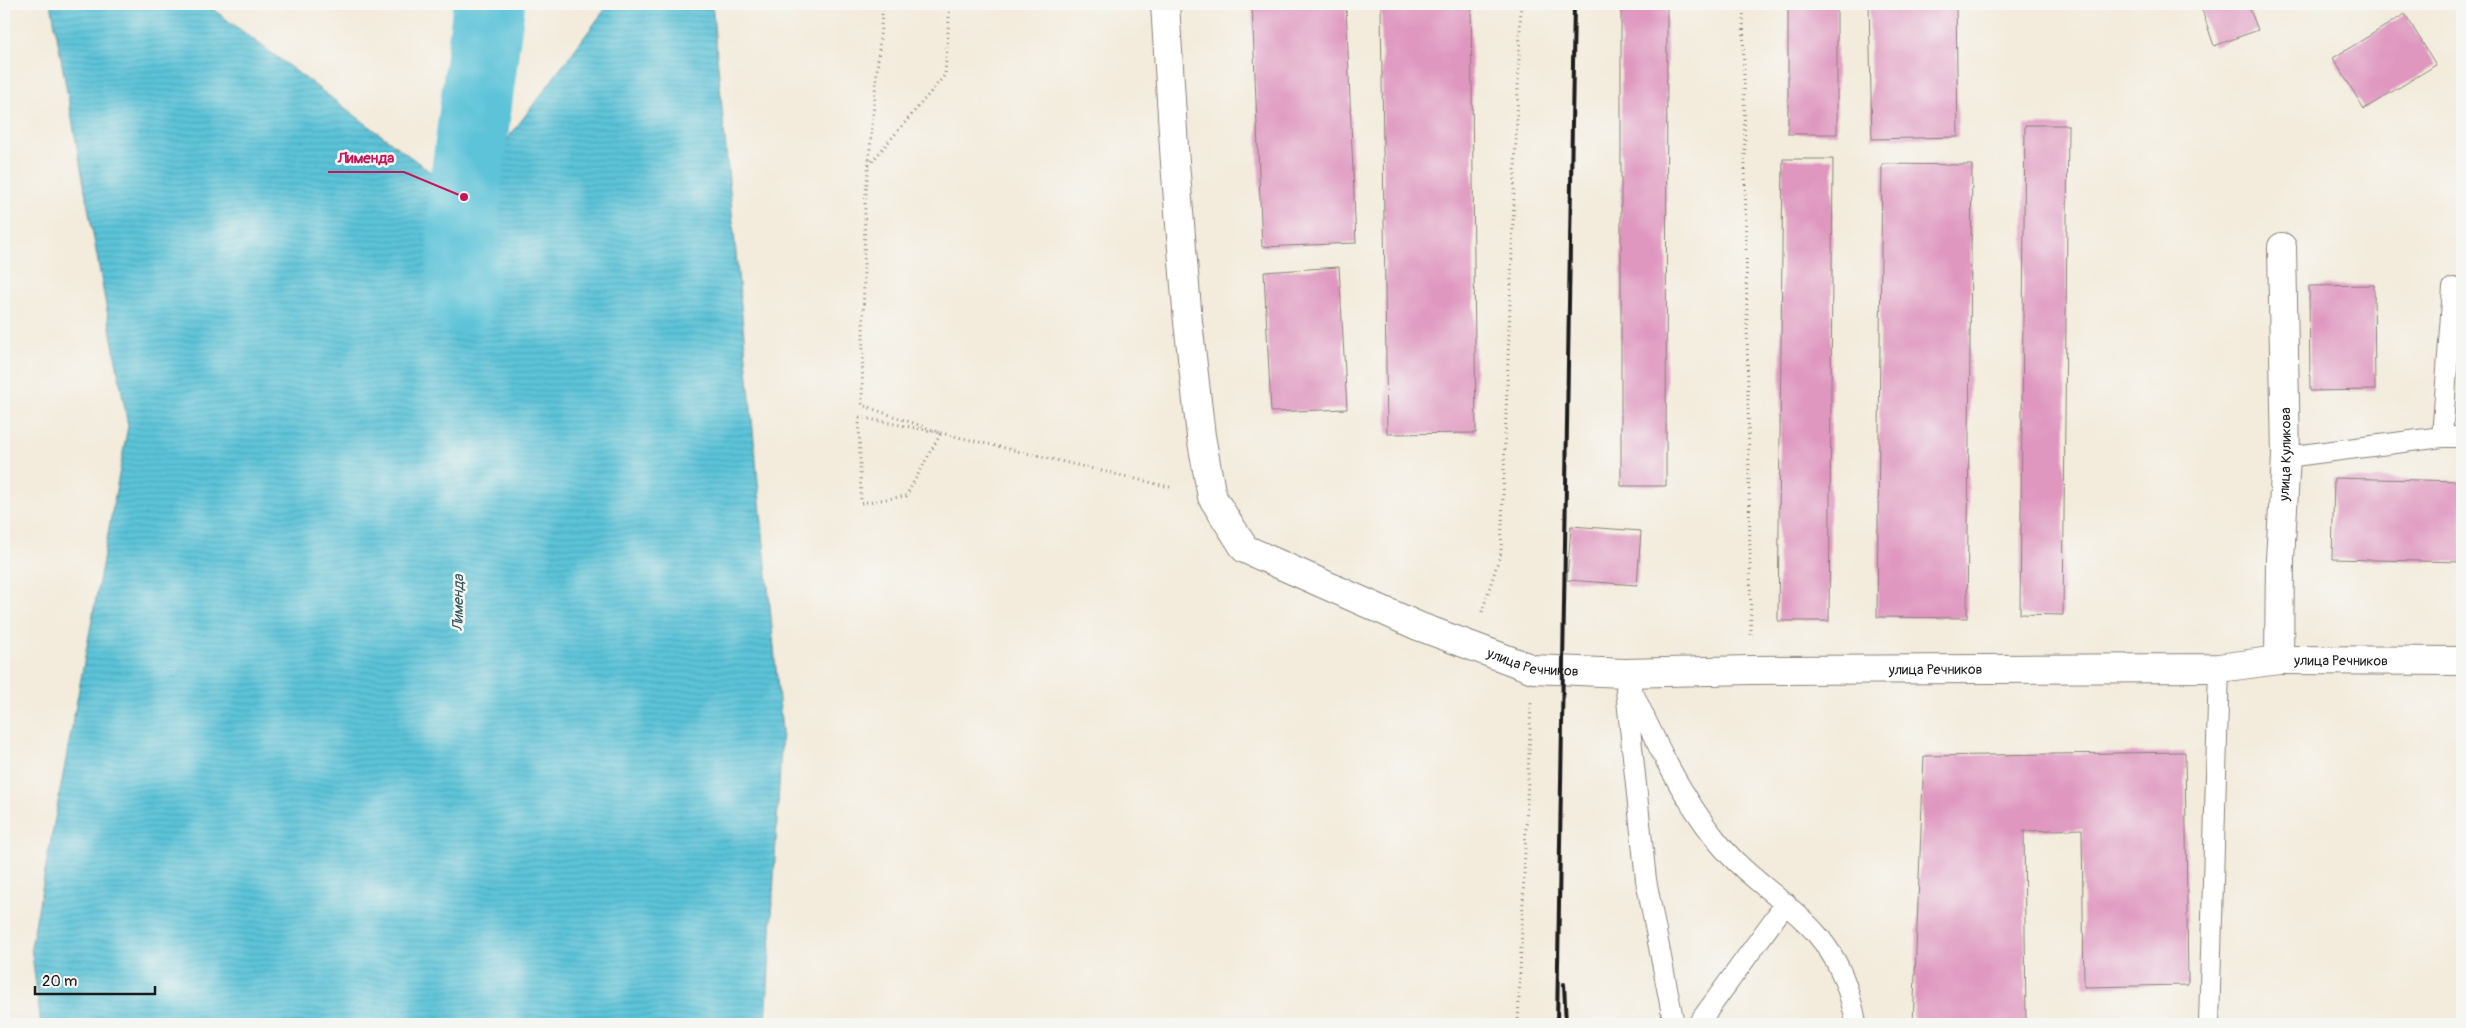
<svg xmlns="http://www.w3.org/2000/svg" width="2466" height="1028" viewBox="0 0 2466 1028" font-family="Pangolin,sans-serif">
  <defs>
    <pattern id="water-rules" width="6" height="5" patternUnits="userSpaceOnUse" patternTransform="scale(1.25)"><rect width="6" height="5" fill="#5bc3d8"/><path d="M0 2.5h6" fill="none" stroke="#4fa7b9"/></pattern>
  </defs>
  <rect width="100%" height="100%" fill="#f6f6f2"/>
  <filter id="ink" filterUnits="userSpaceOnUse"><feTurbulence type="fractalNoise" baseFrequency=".02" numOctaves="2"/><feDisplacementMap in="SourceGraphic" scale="10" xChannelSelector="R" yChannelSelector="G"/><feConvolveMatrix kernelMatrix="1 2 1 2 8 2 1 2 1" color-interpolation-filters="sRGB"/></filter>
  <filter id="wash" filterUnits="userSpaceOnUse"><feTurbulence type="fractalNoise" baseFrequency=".0096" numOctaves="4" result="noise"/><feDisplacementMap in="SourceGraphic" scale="20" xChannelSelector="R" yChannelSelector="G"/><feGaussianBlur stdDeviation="1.12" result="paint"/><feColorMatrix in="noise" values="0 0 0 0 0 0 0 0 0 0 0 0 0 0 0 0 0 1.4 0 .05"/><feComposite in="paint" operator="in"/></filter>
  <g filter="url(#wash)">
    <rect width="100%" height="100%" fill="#f3ebdb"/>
    <path fill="url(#water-rules)" stroke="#3c707a" d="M51,4H206L464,197L609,4H712L782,731L766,1024H41L31,947L128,426Z"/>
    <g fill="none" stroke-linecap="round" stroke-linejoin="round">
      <path stroke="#5bc3d8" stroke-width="72" d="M462,299L464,197L489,4"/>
    </g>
    <g id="blocks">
      <path fill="#df96bf" d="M1252,4H1346L1356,243L1262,247Z
        M1381,4H1471L1476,433L1387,434Z
        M1621,4H1667L1666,486H1621Z
        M1788,4H1837V134H1788Z
        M1869,4H1956L1958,137L1872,139Z
        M2200,4H2248L2258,30L2214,46Z
        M2405,14L2436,65L2364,109L2333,58Z
        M2025,125H2068L2063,615L2020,614Z
        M1783,159H1833L1829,621H1778Z
        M1882,164L1972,165L1967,618L1877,617Z
        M1339,267L1347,409L1271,412L1264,272Z
        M2374,285L2375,390L2310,391L2309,286Z
        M2334,478L2462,481V562L2332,559Z
        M1571,526L1641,531L1637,585L1567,580Z
        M2185,752L2188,985L2084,987L2082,829L2024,831L2026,1024H1913L1924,756Z"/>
    </g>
  </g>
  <g filter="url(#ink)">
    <use href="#blocks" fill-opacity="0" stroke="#88847c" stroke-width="1"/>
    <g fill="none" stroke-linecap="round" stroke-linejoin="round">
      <g stroke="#88847c" stroke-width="22">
        <path id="lane" d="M2442,437H2462
          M2286,457L2442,437L2453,288
          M1624,673C1651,732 1677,791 1718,842C1762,897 1826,916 1848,991C1851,1002 1855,1013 1856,1024
          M1626,690L1646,880L1674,1024
          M1698,1024L1786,903
          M2209,1024L2219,668"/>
      </g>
      <g stroke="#88847c" stroke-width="30">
        <g id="street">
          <path id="s1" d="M1165,4L1175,163L1188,322L1201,436L1212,497L1245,549L1418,626L1533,669L1624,673L1751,670L2219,668L2279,660L2462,661"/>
          <path id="s2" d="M2279,660L2280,559L2286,457L2282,247"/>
        </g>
      </g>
      <path stroke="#88847c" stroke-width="3" stroke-dasharray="1 4" stroke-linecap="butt" d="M883,4L865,204L862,405L941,433L1174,488
        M1743,4L1751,636
        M869,165L945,75L950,4
        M859,417L941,433L906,496L861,503Z
        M1482,612L1501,552L1521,4
        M1518,1024L1531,703"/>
      <use href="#lane" stroke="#fff" stroke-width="20"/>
      <use href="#street" stroke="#fff" stroke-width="28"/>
      <path stroke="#1c1c1c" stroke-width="4" d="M1564,984L1566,1024
        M1557,1024L1574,4"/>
    </g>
  </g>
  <g text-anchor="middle" stroke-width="5" stroke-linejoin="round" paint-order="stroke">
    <g font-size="14" fill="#1c1c1c" stroke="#f6f6f2">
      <text dy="5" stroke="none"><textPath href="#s2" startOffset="206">улица Куликова</textPath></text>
      <text dy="5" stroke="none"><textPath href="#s1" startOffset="1678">улица Речников</textPath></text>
      <text dy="5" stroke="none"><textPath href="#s1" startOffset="868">улица Речников</textPath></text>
      <text dy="5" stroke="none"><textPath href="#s1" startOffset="1272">улица Речников</textPath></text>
    </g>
    <g font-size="15" font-style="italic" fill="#32565e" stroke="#f6f6f2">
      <text transform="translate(458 603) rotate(-89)" y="5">Лименда</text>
    </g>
  </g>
  <path fill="none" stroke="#c2185b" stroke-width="2" d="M464 197L404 172H328"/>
  <circle fill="#c2185b" stroke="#f6f6f2" stroke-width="2" cx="464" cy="197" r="5"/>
  <g font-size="15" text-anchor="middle" font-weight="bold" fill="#c2185b" stroke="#f6f6f2" stroke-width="5" stroke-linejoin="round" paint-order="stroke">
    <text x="366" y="163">Лименда</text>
  </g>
  <rect width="2466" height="1028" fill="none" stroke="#f6f6f2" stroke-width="20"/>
  <path d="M35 986v8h120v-8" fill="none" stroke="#1c1c1c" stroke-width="2.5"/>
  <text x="42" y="986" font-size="15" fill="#1c1c1c" stroke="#f6f6f2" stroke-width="4" paint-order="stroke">20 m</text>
</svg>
